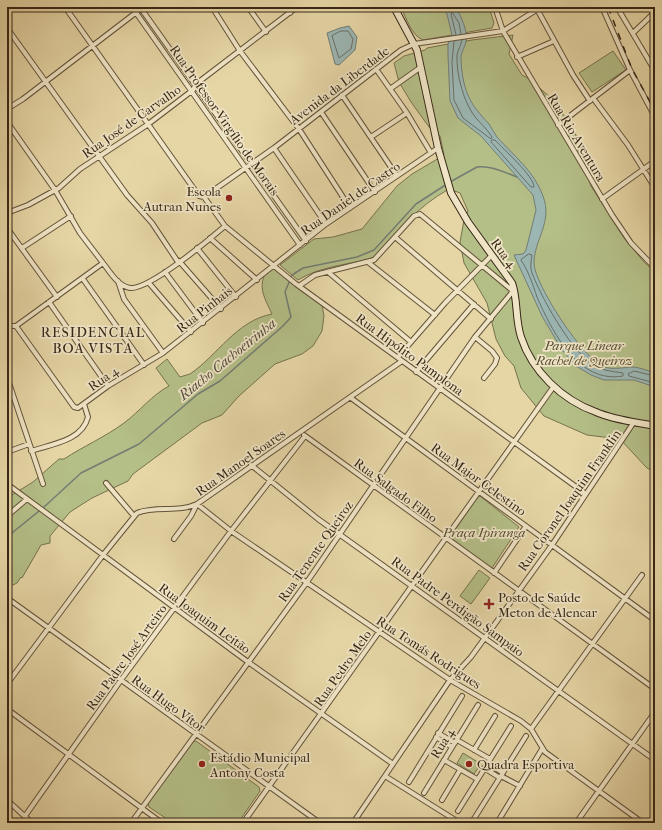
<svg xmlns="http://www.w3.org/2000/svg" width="662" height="830" viewBox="0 0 662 830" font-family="'IM FELL French Canon',serif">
  <rect width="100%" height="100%" fill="#e6d6a6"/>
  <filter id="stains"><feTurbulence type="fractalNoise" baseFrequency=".005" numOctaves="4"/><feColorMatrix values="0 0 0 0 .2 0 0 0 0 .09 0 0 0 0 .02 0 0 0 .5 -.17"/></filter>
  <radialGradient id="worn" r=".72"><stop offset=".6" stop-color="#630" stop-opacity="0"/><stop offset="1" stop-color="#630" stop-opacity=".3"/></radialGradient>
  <path fill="#b4be87" stroke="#76724e" d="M401,7H489L494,23L492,28L423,40C412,36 406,18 401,7Z
    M513,35L509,54L522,75L528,78L551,98L565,117L577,137L591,186L624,238L644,262L655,272V472L647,468L620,439L587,435L544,416L521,388L514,366L505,356L496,339L487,303L464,263L460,242L464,220L468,211L460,193L449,189C417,207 400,229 376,256L369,259C345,265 319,267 298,280L280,265L314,239L333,237L362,229L397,186L412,174L444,155L440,136L429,127L411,102L399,82L394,63L404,56L425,50L427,48L448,44V46L465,44L466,41L472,40Z
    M613,51L626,70L592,92L579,73Z
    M271,266L322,305L324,316L322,331L313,346L302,354L275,364L239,396L222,415L202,423L133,474L128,481L92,498L70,512L50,536V543L41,545L22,578L21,577L17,583L7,588V498L33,482L59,459H64C84,446 105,437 124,423C140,411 152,395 169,386L156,368L167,359L180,377L190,374C218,355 236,321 272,314C264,297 255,283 271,266Z
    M480,496L519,527L492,568H489L450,537L477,498Z
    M479,570L490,578L471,604L460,596Z
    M196,741L259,787L260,791L238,823H173L149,807L148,803L192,742Z
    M463,753L481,764L474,774L457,763Z"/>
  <path fill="#9bb6b3" stroke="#737d74" d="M442,7H456C461,17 468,30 466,42C465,46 462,51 461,56C461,68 463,84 468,95C473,107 480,114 489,124C492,128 494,133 497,137C514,156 534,171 543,196C553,222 534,240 534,263C534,284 584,360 604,367C614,370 625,367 634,367C641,368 649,371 655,373V387L634,380H604L591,375L576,366L562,350L542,316L514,255L523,254L526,250L536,210L533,195L481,136L458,118L450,101L448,55V44L452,35L447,14Z
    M349,26L357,37L355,50L339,65L335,64L327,33L340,28Z"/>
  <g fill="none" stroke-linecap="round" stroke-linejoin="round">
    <path stroke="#696e64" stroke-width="1" d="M341,31H348L353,39L351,49L339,58L332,36Z
      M456,35L451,14L452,12L459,23L461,34
      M454,41L452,62L454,100L463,118L491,139L492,137C487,129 482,125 476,118C464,104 456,74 457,55C458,50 461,45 462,40
      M492,140H495C503,149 534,176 534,187H531L491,142Z
      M529,254L532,255C531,261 530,267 532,273C541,297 570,349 591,363C601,371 611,371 623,373V376C578,384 552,331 537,297C533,285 528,270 521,260Z
      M655,376L634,371L628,374L629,376L655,383"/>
    <path stroke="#737d74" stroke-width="1.5" d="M450,182L477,167C490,165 504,172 517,177
      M7,537L44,507L81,473L139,444L198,394L220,381L283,326L291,317L285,292L292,275L303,268L357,257L374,250L416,204L447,184"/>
    <g stroke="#63533a" stroke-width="6">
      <path id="street" d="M65,7L199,196L204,197L225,226L296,284L586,494
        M132,7L300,245
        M140,7L306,241
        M212,7L240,51L299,129L350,208
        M248,7L266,32
        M286,7L290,13
        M495,7L503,31L612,215L631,243L655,268
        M530,7L533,12
        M602,7L630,70L655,117
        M617,7L655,71
        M537,9L573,75L590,101
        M7,28L127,195L152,223L178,262
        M633,33L655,12
        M517,57L554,41
        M376,69L407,113L431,153
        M390,89L421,67
        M342,95L397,176
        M593,98L628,145L655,188
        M7,109L23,99L138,11
        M321,112L375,192
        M7,122L55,190L80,233L103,263
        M558,125L630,70
        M371,137L407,113
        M274,148L326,224
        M204,197L274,148L401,50L414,44L503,31L541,7
        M602,199L655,161
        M7,213L28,205L59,188L80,169L147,125L193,90L196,84L297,7
        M7,228L57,297
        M395,237L491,319
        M210,238L257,280
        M22,248L71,216
        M197,248L236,297
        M179,261L221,309
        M369,263L435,315
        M165,272L203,323
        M328,272L411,342
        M83,279L144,365
        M118,281L124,299L163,353
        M149,283L191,332
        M299,286L315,275L374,260L414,216L420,214L513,291
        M49,302L108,386
        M7,326H16L103,263C110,272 118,286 130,288C149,290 210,239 225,226
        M16,326L69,400L74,407L78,408L108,386L163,353L326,224L438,148
        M475,337L492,351L497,358L495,364L484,378
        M398,357L445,303L492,255
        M416,372L474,304
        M7,377L43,484
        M351,398L653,619
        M304,435L655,689
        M31,451C52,444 82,441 88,417L84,404
        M7,452L29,444
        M251,465L318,519L655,760
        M106,483L134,516
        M7,484L248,662L393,764
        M7,516L27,499
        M174,539L191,516L197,504L231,531L450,680L521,721L531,729L545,752L643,823
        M494,573L526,526
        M7,598L320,823
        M7,606L11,601
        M7,684L103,555L137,513C155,505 178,513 197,504L402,361
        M7,709L162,823
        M531,729L642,575
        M438,733L455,743
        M436,737L452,747
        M457,740L490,759
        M474,750L495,716
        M444,760L477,779
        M488,763L503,773
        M484,768L500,778
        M385,776L460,823
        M501,776L520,786
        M409,782L462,696
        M424,793L478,705
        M7,800L32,823
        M442,800L460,770
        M458,811L511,726
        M25,816L121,680L231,531L305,436
        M472,822L526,736
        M131,823L307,582L475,337L514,290
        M243,823L554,386
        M353,823L450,680L471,657L552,545L634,422
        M497,823L542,749
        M576,823L655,712"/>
    </g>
    <g stroke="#372716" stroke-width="8">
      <path id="secondary" d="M394,7L417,50L438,148L451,193L468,222L512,283C518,299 515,319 521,337C532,371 562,400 596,412C614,420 635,422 655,426"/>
    </g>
    <use href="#street" stroke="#efe4c5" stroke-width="4"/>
    <use href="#secondary" stroke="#efe4c5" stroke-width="6"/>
    <path stroke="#372716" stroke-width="1.5" stroke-dasharray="7 7" stroke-linecap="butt" d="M608,7L632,69L655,111"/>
  </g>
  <g fill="#8f2418" stroke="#efe4c5" stroke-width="1.5">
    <circle cx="229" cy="198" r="4"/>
    <path d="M487 598h4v4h4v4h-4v4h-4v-4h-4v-4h4z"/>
    <circle cx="202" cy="764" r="4"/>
    <circle cx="469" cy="764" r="4"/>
  </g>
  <g text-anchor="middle" stroke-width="3.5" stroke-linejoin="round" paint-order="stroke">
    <g font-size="13" fill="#372716" stroke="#efe4c5">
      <text transform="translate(339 85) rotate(-37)" y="5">Avenida da Liberdade</text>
      <text transform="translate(225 120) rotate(55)" y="5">Rua Professor Virgílio de Morais</text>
      <text transform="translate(131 121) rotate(-35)" y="5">Rua José de Carvalho</text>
      <text transform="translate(577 137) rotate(59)" y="5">Rua Rio Aventura</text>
      <text transform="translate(350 198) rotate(-35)" y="5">Rua Daniel de Castro</text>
      <text transform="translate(504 253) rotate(54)" y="5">Rua 4</text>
      <text transform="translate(204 309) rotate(-38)" y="5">Rua Pinhais</text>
      <text transform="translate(410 354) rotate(36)" y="5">Rua Hipólito Pamplona</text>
      <text transform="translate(103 378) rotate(-34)" y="5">Rua 4</text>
      <text transform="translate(240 462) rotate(-35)" y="5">Rua Manoel Soares</text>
      <text transform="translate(479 479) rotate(36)" y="5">Rua Major Celestino</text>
      <text transform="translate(396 490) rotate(36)" y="5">Rua Salgado Filho</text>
      <text transform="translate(569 500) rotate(-55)" y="5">Rua Coronel Joaquim Franklin</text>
      <text transform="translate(315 551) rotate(-55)" y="5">Rua Tenente Queiroz</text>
      <text transform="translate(458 606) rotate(36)" y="5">Rua Padre Perdigão Sampaio</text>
      <text transform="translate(205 618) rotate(36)" y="5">Rua Joaquim Leitão</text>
      <text transform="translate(429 652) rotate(33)" y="5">Rua Tomás Rodrigues</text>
      <text transform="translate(126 657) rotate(-54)" y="5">Rua Padre José Arteiro</text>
      <text transform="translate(342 668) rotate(-55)" y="5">Rua Pedro Melo</text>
      <text transform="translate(169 703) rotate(36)" y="5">Rua Hugo Vítor</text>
      <text transform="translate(442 743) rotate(-58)" y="5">Rua 4</text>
    </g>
    <g font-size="13" fill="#372716" stroke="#efe4c5" text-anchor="start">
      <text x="221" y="196" text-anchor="end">Escola<tspan x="221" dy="15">Autran Nunes</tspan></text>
      <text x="498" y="602">Posto de Saúde<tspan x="498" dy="15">Meton de Alencar</tspan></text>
      <text x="210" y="762">Estádio Municipal<tspan x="210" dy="15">Antony Costa</tspan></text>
      <text x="477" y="769">Quadra Esportiva</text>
    </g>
    <g font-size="13" font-style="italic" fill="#564d32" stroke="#efe4c5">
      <text x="584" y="350">Parque Linear<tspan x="584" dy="15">Rachel de Queiroz</tspan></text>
      <text x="484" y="537">Praça Ipiranga</text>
    </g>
    <g font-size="14" letter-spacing="1" fill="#372716" stroke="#efe4c5">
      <text x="93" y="337">RESIDENCIAL<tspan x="93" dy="16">BOA VISTA</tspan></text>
    </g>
    <g font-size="14" font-style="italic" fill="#504b3d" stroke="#efe4c5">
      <text transform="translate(227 359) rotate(-39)" y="5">Riacho Cachoeirinha</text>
    </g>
  </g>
  <rect width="662" height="830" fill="none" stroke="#e6d6a6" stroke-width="24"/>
  <rect x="8" y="8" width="646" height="814" fill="none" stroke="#372716" stroke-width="2"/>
  <rect x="12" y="12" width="638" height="806" fill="none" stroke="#372716"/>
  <rect width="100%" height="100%" filter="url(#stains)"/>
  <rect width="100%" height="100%" fill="url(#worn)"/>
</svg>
